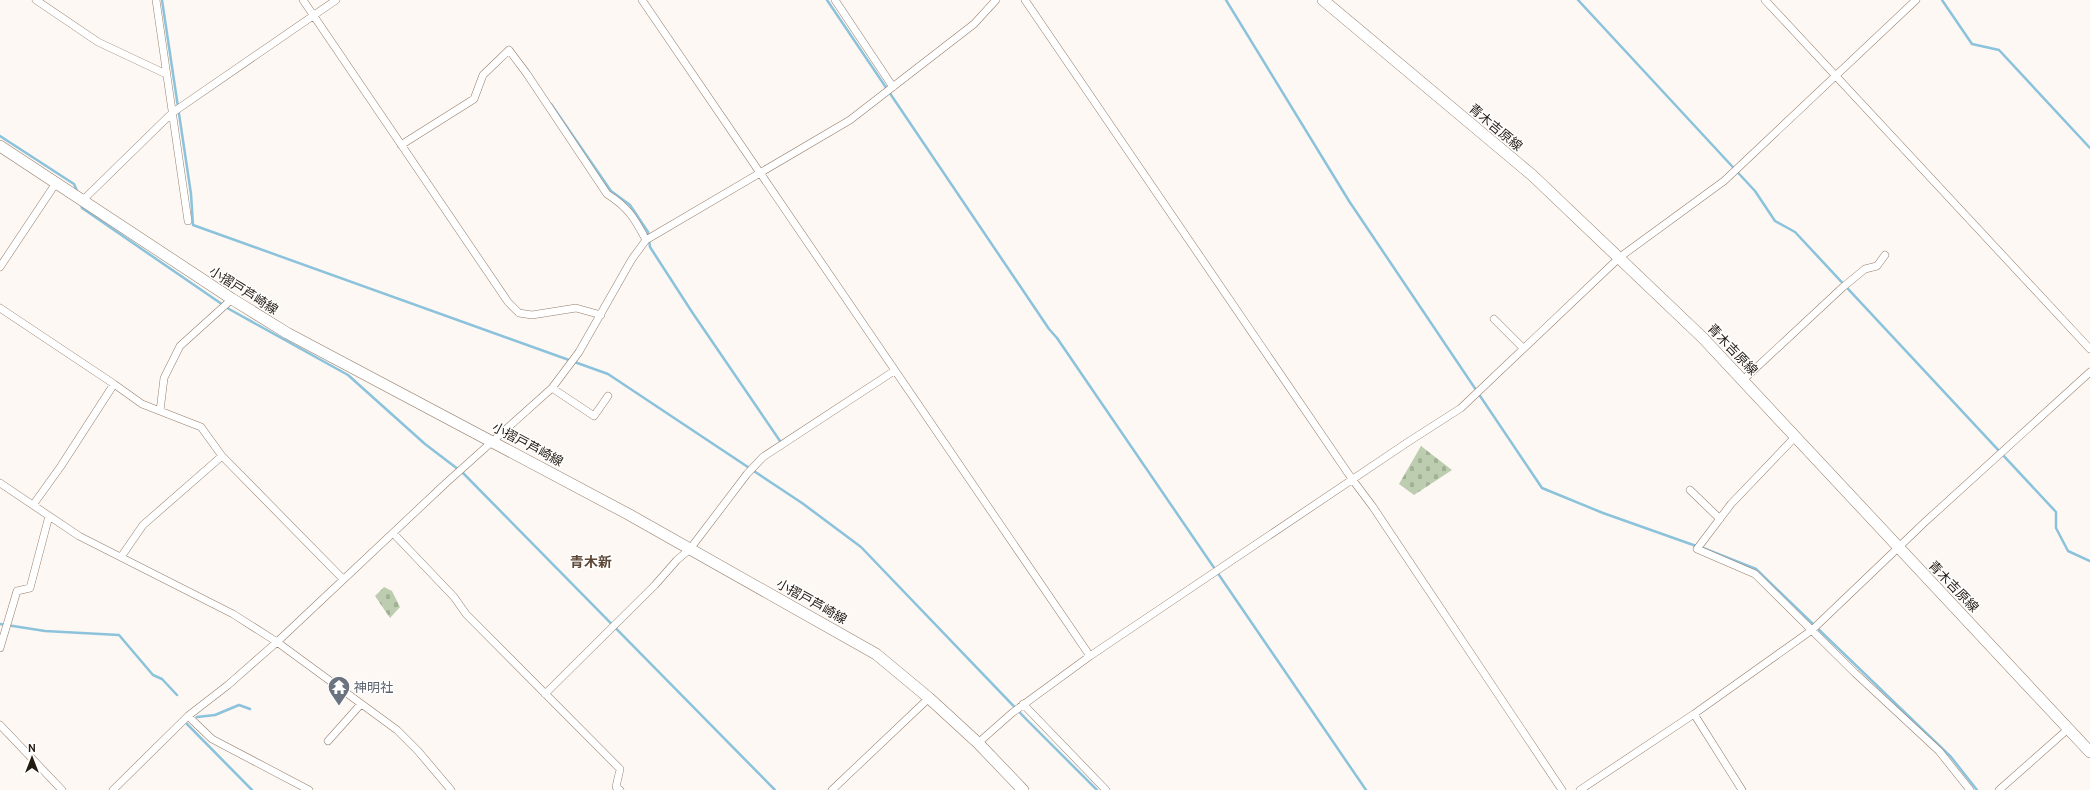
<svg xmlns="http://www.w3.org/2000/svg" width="2090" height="790" viewBox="0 0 2090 790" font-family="Cabin,'Noto Sans JP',sans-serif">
  <defs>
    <pattern id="cemetery-stones" width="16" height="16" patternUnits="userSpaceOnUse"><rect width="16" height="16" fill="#bdceb0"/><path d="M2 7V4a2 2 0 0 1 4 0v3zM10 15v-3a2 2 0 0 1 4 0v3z" fill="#a2b096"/></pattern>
  </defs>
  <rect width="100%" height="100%" fill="#fdf8f3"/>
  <path fill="url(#cemetery-stones)" d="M1421,446L1452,470L1414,495L1399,484Z
    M384,587L392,591L400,607L390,618L375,596Z"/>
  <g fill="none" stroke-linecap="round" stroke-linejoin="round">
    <path stroke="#8bc2dc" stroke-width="2.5" d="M162,0L191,194L193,225L608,374L802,503L861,547L1027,720L1097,790
      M827,0L1049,329L1057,338L1366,790
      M1226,0L1349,201L1542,488L1603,513L1699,547
      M1578,0L1755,191L1775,221L1795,232L2056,512V528L2068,551L2090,561
      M1942,0L1972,44L1999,50L2090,148
      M551,104L611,191L630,205L648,232L650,247L692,312L780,441
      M0,136L74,184L78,193
      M81,204L82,208L229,309L348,375L425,444L463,473L775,790
      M1703,548L1756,569L1951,757L1977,790
      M0,624L45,631L119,635L153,675L162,679L177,695
      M197,717L215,715L239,705L250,709
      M187,724L252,790"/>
    <g stroke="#957d6b" stroke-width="8">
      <path id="street" d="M36,0L98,42L166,74
        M156,0L188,221
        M303,0L508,302L519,313L532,315L576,308L601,315
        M642,0L1090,656
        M835,0L893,87
        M1025,0L1352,479L1373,507L1562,790
        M1765,0L2090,349
        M401,145L474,99L483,75L509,50L527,74L607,194C628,207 635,219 646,240
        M83,200L172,113L336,0
        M0,267L56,183
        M0,308L114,384
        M1494,319L1523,348
        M1743,380L1843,287L1865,269L1877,266L1885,255
        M552,388L594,416L608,396
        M160,411L164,378L180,346L232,299
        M1796,436L1731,504L1697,549L1755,574L1855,673L1939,751L1970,790
        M222,456L343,579
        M0,483L79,536L233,614L277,642L397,730L418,751L451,790
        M1690,490L1720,519
        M33,505L61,466L114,384L142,404L201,427L222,456L143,525L121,557
        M393,533L454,597L466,614L620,769L616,787L620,790
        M0,648L17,591L30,588L49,516
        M545,694L655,585L677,560L690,549L747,474L763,457L894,371
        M1023,704L1106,790
        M1694,714L1742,790
        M188,716L212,739L309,790
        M0,725L62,790
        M328,741L361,704
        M978,743L1012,713L1090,656L1408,442L1461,408L1620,257L1724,181L1916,0
        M113,790L188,716L228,685L277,642L446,483L552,388L579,352L632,259L646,240L850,120L974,24L996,0
        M832,790L929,698
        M1580,790L1694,714L1812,630L1925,522L2090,372
        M1999,790L2068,729"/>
    </g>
    <g stroke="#957d6b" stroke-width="12">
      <path id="secondary" d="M1323,0L1532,175L1703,338L2090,752
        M0,146L232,299L287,333L628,514L876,654L929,698L978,743L1023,790"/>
    </g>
    <use href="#street" stroke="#fff" stroke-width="7"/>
    <use href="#secondary" stroke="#fff" stroke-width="11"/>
  </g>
  <defs>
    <g id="temple-pin" transform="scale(1.15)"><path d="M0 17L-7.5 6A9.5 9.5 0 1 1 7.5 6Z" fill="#6b7280" stroke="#fff"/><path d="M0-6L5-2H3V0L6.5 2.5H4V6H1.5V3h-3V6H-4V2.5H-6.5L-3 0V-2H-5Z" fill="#fff"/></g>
  </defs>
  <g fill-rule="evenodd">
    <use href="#temple-pin" x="339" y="687"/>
  </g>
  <g text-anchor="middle" stroke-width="3" stroke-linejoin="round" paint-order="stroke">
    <g font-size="13" fill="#231a12" stroke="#fff">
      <text transform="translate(1496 127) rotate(40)" y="5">青木吉原線</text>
      <text transform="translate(244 290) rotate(32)" y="5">小摺戸芦崎線</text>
      <text transform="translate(1733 349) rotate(46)" y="5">青木吉原線</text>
      <text transform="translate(528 444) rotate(28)" y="5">小摺戸芦崎線</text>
      <text transform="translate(1954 586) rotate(46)" y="5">青木吉原線</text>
      <text transform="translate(812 601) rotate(29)" y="5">小摺戸芦崎線</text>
    </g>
    <g font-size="13" fill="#5b616d" stroke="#fff" text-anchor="start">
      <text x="354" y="692">神明社</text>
    </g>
    <g font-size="14" font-weight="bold" fill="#5d4736" stroke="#fff">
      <text x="591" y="567">青木新</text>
    </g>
  </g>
  <g transform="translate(32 758)" stroke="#ffffff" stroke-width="3" paint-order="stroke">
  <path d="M0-3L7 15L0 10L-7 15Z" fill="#231a12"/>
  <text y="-6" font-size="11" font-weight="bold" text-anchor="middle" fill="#231a12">N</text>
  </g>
</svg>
